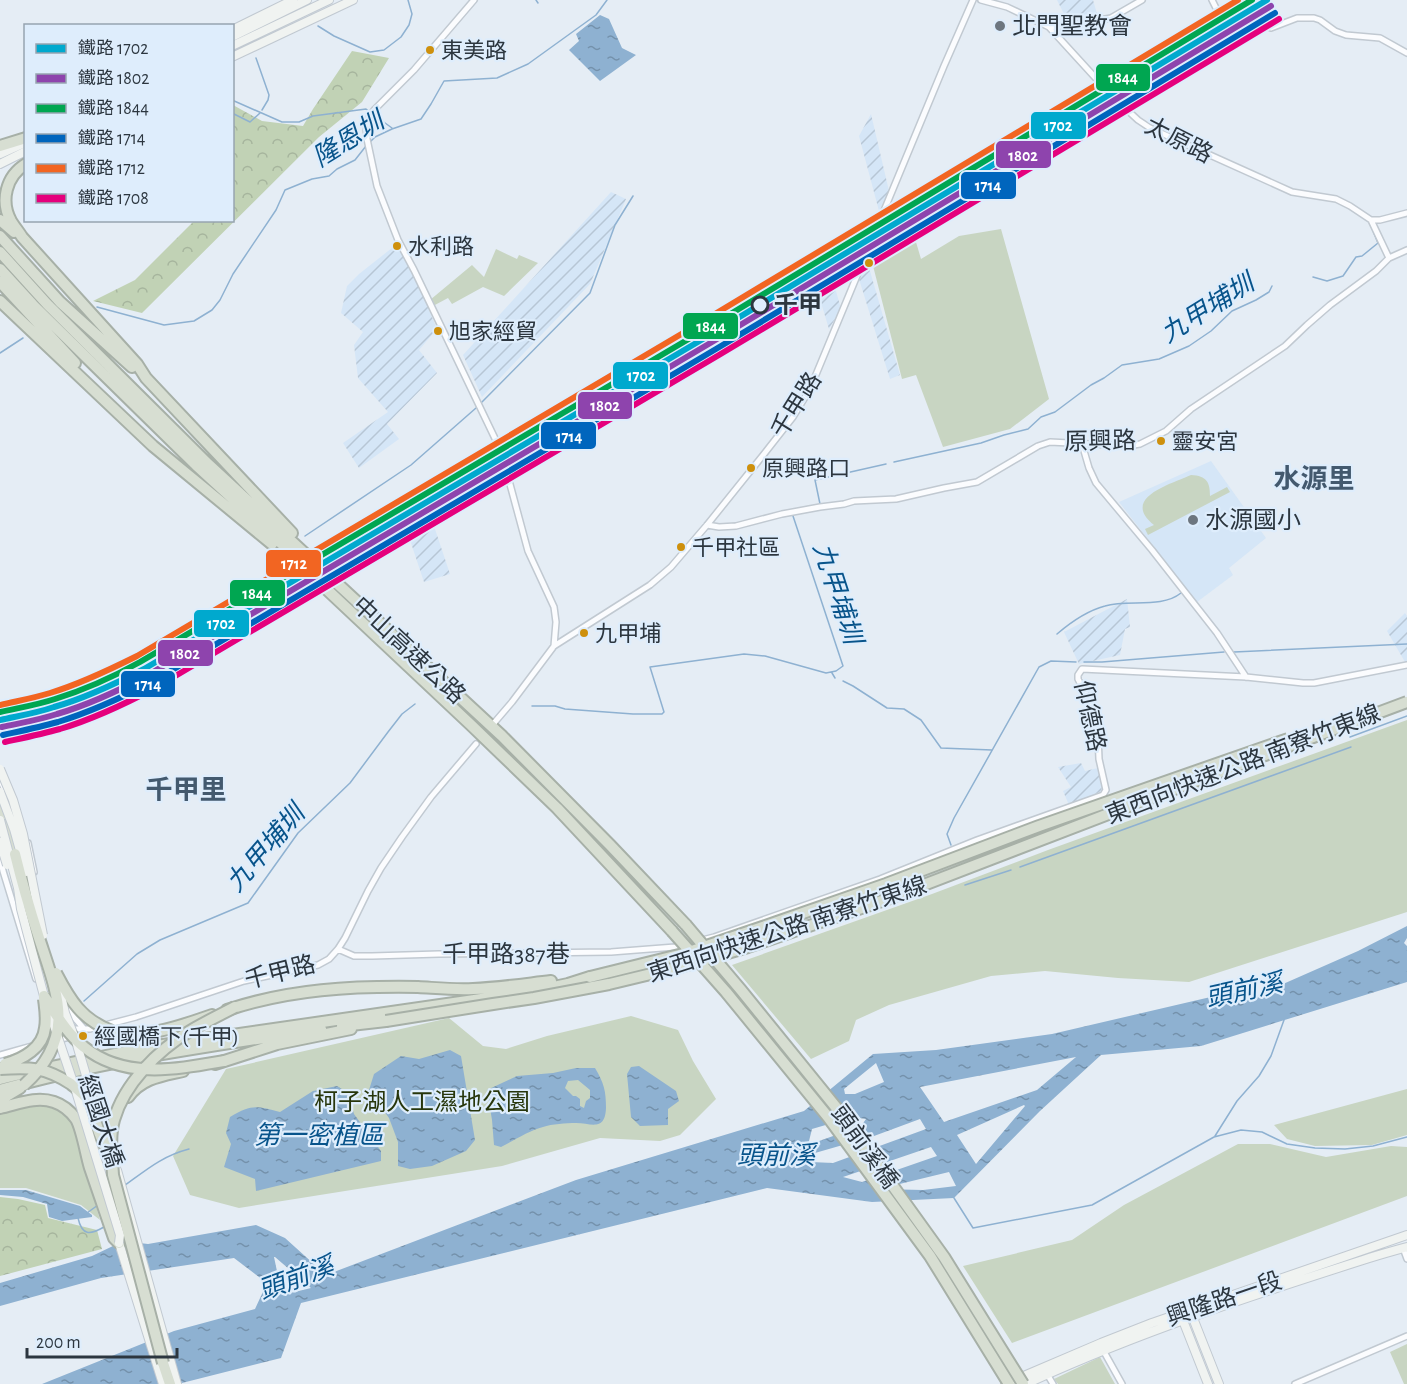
<svg xmlns="http://www.w3.org/2000/svg" width="1407" height="1384" viewBox="0 0 1407 1384" font-family="'Alegreya Sans','Noto Sans TC',sans-serif">
  <defs>
    <pattern id="industrial-furrows" width="10" height="10" patternUnits="userSpaceOnUse" patternTransform="scale(1.5)"><rect width="10" height="10" fill="#d5e6f7"/><path d="M-1 1l2-2M0 10L10 0M9 11l2-2" fill="none" stroke="#b7c6d5"/></pattern>
    <pattern id="forest-crowns" width="20" height="18" patternUnits="userSpaceOnUse" patternTransform="scale(1.5)"><rect width="20" height="18" fill="#c1d2b5"/><path d="M2 6a3 3 0 1 1 6 0M12 15a3 3 0 1 1 6 0" fill="none" stroke="#a6b59d"/></pattern>
    <pattern id="water-ripples" width="26" height="14" patternUnits="userSpaceOnUse" patternTransform="scale(1.5)"><rect width="26" height="14" fill="#8eb1d1"/><path d="M2 4q2-2 4 0t4 0M15 11q2-2 4 0t4 0" fill="none" stroke="#7491ab"/></pattern>
  </defs>
  <rect width="100%" height="100%" fill="#e5edf5"/>
  <path fill="#d5e6f7" d="M1211,461L1266,538L1229,568L1233,575L1197,602L1119,502Z"/>
  <path fill="url(#industrial-furrows)" d="M1057,0H1093L1098,17L1069,24Z
    M871,114L889,191L879,211L859,136Z
    M611,192L626,199L590,284L482,397L463,355Z
    M397,244L421,291L437,329L419,350L437,373L387,424L399,439L359,468L343,443L388,412L358,378L354,345L363,332L341,313L347,286L359,274Z
    M868,264L900,375L890,379L859,279Z
    M831,273L841,309L829,329L815,283Z
    M486,477L492,486L463,503L457,493Z
    M432,520L450,574L424,582L406,528Z
    M1127,599L1130,627L1125,629L1120,655L1079,664L1064,632Z
    M1405,613L1407,616V662H1405L1387,631Z
    M1081,763L1085,771L1098,768L1102,791L1069,805L1063,791L1071,787L1058,767Z"/>
  <path fill="#c8d5c2" d="M911,225L921,259L959,236L1001,229L1049,399L1010,429L943,447L916,375L902,379L871,258L874,249Z
    M496,249L517,259L519,255L538,263L504,296L483,287L452,304L448,298L433,306L430,300L472,265L484,277Z
    M1191,475C1207,476 1210,482 1210,496L1227,487L1230,492L1148,535L1145,529L1154,525C1120,498 1171,484 1191,475Z
    M1407,720V912L1189,982L1118,978L1045,971L991,976L889,1005L856,1020L849,1041L811,1059L732,965L932,894L1048,850Z
    M631,1016L678,1030L693,1061L716,1099L680,1135L660,1141L600,1138L502,1166L239,1208L190,1195L173,1156L226,1069L449,1018L483,1046L506,1049L547,1036Z
    M1407,1089V1135L1372,1145L1315,1146L1287,1139L1274,1125Z
    M25,1103L55,1106L72,1121L100,1220L81,1205L26,1188H0V1108Z
    M1238,1144H1270L1326,1157L1391,1146L1407,1147V1196L1012,1343L963,1266L1072,1240L1124,1205Z
    M1407,1344V1384H1404L1390,1352Z
    M1100,1357L1115,1384H1058L1054,1379Z"/>
  <path fill="url(#forest-crowns)" d="M352,51L389,58L362,102L319,137L142,313L93,301L135,280L194,221L232,220L233,105L262,121L303,126L313,109Z
    M0,1197L18,1199L45,1205L48,1218L97,1230L102,1249L0,1276Z"/>
  <path fill="url(#water-ripples)" fill-rule="evenodd" d="M600,15L609,19L622,48L636,55L600,81L569,50L579,41L576,34Z
    M1407,926V938L1404,943L1407,946V982L1201,1046L1101,1055L1040,1111L954,1198L872,1202L767,1188L301,1303L281,1358L178,1384H42L174,1331L255,1309L267,1283L234,1258L101,1278L0,1306V1283L92,1256L113,1246L131,1242L148,1244L256,1225L285,1238L326,1275L576,1180L804,1111L873,1054L936,1050L1052,1034L1232,992L1247,1000L1358,951ZM1076,1057L1037,1090L944,1122L920,1087ZM876,1063L884,1082L855,1094H845L844,1089ZM1024,1105L1025,1106L976,1164L957,1135ZM853,1117L866,1119L861,1126L808,1145L812,1129ZM920,1119L926,1129L833,1163L811,1162L815,1153L874,1136ZM931,1147L937,1156L862,1182L843,1177ZM949,1172L956,1186L923,1190L879,1189ZM274,1257H275L311,1288L282,1295Z
    M450,1050L461,1056L475,1140L466,1151L432,1166L410,1169L398,1166V1142L389,1118L369,1090L374,1074L401,1056L419,1059Z
    M639,1066L676,1091L679,1101L668,1109V1125L640,1126L631,1117L627,1074L631,1067Z
    M576,1068H595C604,1083 606,1091 606,1108C605,1132 591,1123 576,1123C566,1123 552,1124 543,1127C530,1130 513,1141 501,1147L494,1145L492,1120L487,1090L517,1076L553,1073ZM578,1080L590,1090V1098L586,1101L584,1108L580,1106V1099L576,1096H573L565,1088L568,1081Z
    M337,1086L348,1093L354,1114L381,1151V1161L256,1191L255,1179L224,1167L231,1144L226,1133L230,1117C252,1104 256,1106 280,1112L313,1091Z
    M0,1190H26L80,1206L92,1215V1217L62,1221L49,1217L47,1204L23,1197L0,1195Z"/>
  <g fill="none" stroke-linecap="round" stroke-linejoin="round">
    <path stroke="#8eb1d1" stroke-width="1.5" d="M536,0L538,3
      M318,26L334,36L370,52L384,50L401,37L409,25L412,14L408,0
      M256,58L269,95L268,100L262,110
      M232,100L282,122H299L313,116L366,109L370,112
      M232,113L250,122L260,113
      M374,115L392,128
      M369,143L375,137L392,129L421,119L431,104L444,81L497,78L528,64L596,15L607,0
      M1313,277L1327,281L1343,276L1356,257L1362,256L1378,243L1371,226
      M97,307L164,325L194,321L212,310L220,300L233,274L276,210L285,190L312,179L329,176L337,169L355,160L366,146
      M0,353L23,338
      M482,402L590,293L615,225L633,196
      M894,462L981,443L1004,435L1028,429L1041,417L1055,412L1091,385L1104,378L1122,365L1159,359L1189,346L1211,331L1232,311L1256,300L1269,292L1272,286
      M820,504L815,480L886,464
      M305,536L411,465L476,408
      M1057,634C1071,622 1086,611 1105,606C1129,599 1161,609 1181,593
      M1234,652L1407,644
      M1084,662H1102L1224,652
      M832,673L835,678
      M843,681L853,686L887,708L904,709L921,720L941,748L992,750
      M532,706H555L565,709L633,714H662L664,712L650,667L744,654L765,656L826,673L836,671L843,666L793,516
      M1350,737L1407,716
      M951,845L947,834L954,818L1039,667L1051,661L1076,662
      M1020,867L1351,747
      M965,885L1011,870
      M84,1001L137,954L160,940L248,903L298,833L350,783L388,732L402,714L415,704
      M1215,1136L1237,1101L1259,1076L1271,1056L1284,1020
      M124,1186C146,1170 162,1156 189,1149
      M954,1198L973,1228L1092,1205L1214,1137L1241,1130L1262,1132L1287,1144L1315,1148L1345,1149L1373,1146L1407,1137
      M87,1213L98,1205
      M78,1218C82,1236 90,1235 104,1227"/>
    <g stroke="#c1c9d1" stroke-width="8">
      <path id="street" d="M474,0L414,70L375,109L369,117L366,128L367,139L377,186L398,240L414,270L501,451L528,551L554,607L556,622L554,646
        M981,0L1007,7L1049,27L1112,96L1138,120L1150,128L1292,192L1336,199L1350,206L1371,220H1380L1407,213
        M1212,0L1216,8L1223,16L1243,18L1271,28L1297,18H1314L1320,20L1335,31L1346,35L1380,38L1407,53
        M1049,27L1072,25L1111,18L1142,0
        M1371,220L1389,258
        M1082,444L1089,468L1096,483L1152,550L1217,633L1246,677
        M707,525L719,527L736,526L782,514L820,507L844,504L854,501L896,499L944,488L977,482L1038,446L1050,442L1128,446L1140,444L1166,431L1191,409L1285,346L1307,325L1330,305L1376,271L1389,258L1407,250
        M494,723L512,702L554,646L650,585L671,567L707,525L764,454L793,417L810,389L944,66L973,0
        M0,779L4,788L16,825
        M28,843L34,872
        M0,857L3,871L36,979
        M338,949L354,956H372L439,954L611,952L675,947L714,937L880,879L977,840L1103,795L1106,790L1099,759L1098,735L1094,717L1088,698L1078,679V675L1082,669L1246,677L1303,683H1314L1407,665
        M64,996L73,1016L85,1030
        M69,1032L75,1029H90L136,1017L244,981L318,965L329,959L338,949L345,938L368,891L381,868L402,837L431,797L476,744
        M41,1044C52,1040 62,1040 73,1036
        M0,1055L32,1046
        M1403,1248L1407,1259
        M1103,1350L1122,1384
        M1047,1374L1053,1384
        M1295,1384L1407,1336"/>
    </g>
    <g stroke="#c1c9d1" stroke-width="10">
      <path id="secondary" d="M232,30L293,0
        M232,37L307,0
        M232,46L329,0
        M232,57L353,0
        M0,154L24,143
        M0,164L26,151
        M117,1170L177,1384
        M119,1243L163,1384
        M1191,1313L1219,1384
        M1182,1318L1208,1384
        M1005,1384L1101,1343L1152,1323L1407,1235
        M1026,1384C1134,1334 1250,1296 1363,1260C1378,1255 1393,1251 1407,1247"/>
    </g>
    <g stroke="#a7b0a7" stroke-width="14">
      <path id="highway" d="M0,146L26,138
        M26,164C6,176 0,201 11,221C14,226 19,232 22,237L137,364L146,378L292,533
        M0,220L14,232
        M0,236L60,302L132,367
        M0,252L47,304L208,464L502,736L610,845L686,925
        M0,269L33,305L196,465L282,544L321,584L471,725L557,808L672,931
        M0,282L75,363
        M0,301L153,446L272,544
        M2,805L15,854
        M227,1010C290,989 352,986 418,987C436,988 454,990 473,989C499,988 525,984 551,981
        M342,1026L386,1021
        M112,1031C153,1037 174,1028 212,1015
        M215,1064L277,1044L351,1029
        M0,1079C49,1066 100,1058 149,1047L530,992L568,984L590,977
        M0,1090C105,1060 213,1046 321,1029
        M128,1097C142,1078 161,1076 183,1071
        M0,1100L20,1088
        M0,1108C18,1104 36,1096 54,1102C63,1105 71,1112 76,1119C82,1129 86,1155 90,1168C98,1191 106,1215 114,1238L119,1243
        M163,1363L170,1384"/>
    </g>
    <use href="#street" stroke="#fbfcfe" stroke-width="5"/>
    <use href="#secondary" stroke="#f0f3f1" stroke-width="8"/>
    <use href="#highway" stroke="#d7ded2" stroke-width="10"/>
    <g stroke="#c1c9d1" stroke-width="10" stroke-linecap="butt">
      <path id="secondary-bridge" d="M0,769L13,800L23,834L43,935
        M0,792L14,829L26,872
        M0,820L18,888L21,909L44,996L75,1088L120,1235L119,1243
        M0,842L7,865
        M60,991L65,1013L75,1038L96,1109"/>
    </g>
    <g stroke="#a7b0a7" stroke-width="14" stroke-linecap="butt">
      <path id="highway-bridge" d="M15,854C22,883 30,910 39,938C58,996 77,1037 24,1085
        M686,925L741,990L839,1111L944,1257L1023,1384
        M672,931L726,992L828,1117L930,1256L1009,1384
        M56,973C70,1000 82,1020 112,1031
        M590,977L683,954L777,922L886,884L1039,826L1288,739
        M44,996C56,1014 67,1034 84,1047C124,1080 178,1069 224,1061
        M386,1021L493,1004L534,998L609,984L680,967L748,947L882,901L1137,803L1407,702
        M5,1064C23,1059 43,1048 45,1028C47,1018 45,1008 44,999
        M0,1069C30,1067 45,1067 71,1084C77,1089 84,1094 88,1100C92,1108 94,1118 97,1126C100,1137 105,1146 110,1156
        M163,1363L113,1175C112,1157 109,1138 114,1120C124,1084 158,1050 190,1031C205,1022 220,1015 235,1007"/>
    </g>
    <use href="#secondary-bridge" stroke="#f0f3f1" stroke-width="8"/>
    <use href="#highway-bridge" stroke="#d7ded2" stroke-width="10"/>
    <g stroke="#deedfc" stroke-width="10">
      <path id="rail-1" d="M0,720C18,716 37,713 54,707C86,698 115,684 144,669L708,336L1267,0"/>
    </g>
    <g stroke="#deedfc" stroke-width="10">
      <path id="rail-2" d="M2,727C20,723 39,720 57,714C88,705 118,691 148,675L712,342L1271,6"/>
    </g>
    <g stroke="#deedfc" stroke-width="10">
      <path id="rail-3" d="M0,712C18,708 37,705 55,699C84,690 113,677 140,662L704,330L1252,0"/>
    </g>
    <g stroke="#deedfc" stroke-width="10">
      <path id="rail-4" d="M3,735C21,731 40,727 58,722C90,712 121,698 152,682L716,349L1275,13"/>
    </g>
    <g stroke="#deedfc" stroke-width="10">
      <path id="rail-5" d="M0,705C17,701 34,698 50,693C80,684 109,670 137,656L700,323L1238,0"/>
    </g>
    <g stroke="#deedfc" stroke-width="10">
      <path id="rail-6" d="M5,742C23,738 42,734 60,729C93,719 125,704 155,688L719,355L1279,19"/>
    </g>
    <use href="#rail-1" stroke="#00a9ce" stroke-width="6"/>
    <use href="#rail-2" stroke="#8e44ad" stroke-width="6"/>
    <use href="#rail-3" stroke="#00a651" stroke-width="6"/>
    <use href="#rail-4" stroke="#0065bd" stroke-width="6"/>
    <use href="#rail-5" stroke="#f26522" stroke-width="6"/>
    <use href="#rail-6" stroke="#e5007d" stroke-width="6"/>
  </g>
  <g fill="#6d767f" stroke="#deedfc" stroke-width="2">
    <circle cx="1000" cy="26" r="6"/>
    <circle cx="1193" cy="520" r="6"/>
  </g>
  <g fill="#ce900d" stroke="#deedfc" stroke-width="2">
    <circle cx="430" cy="50" r="5"/>
    <circle cx="397" cy="246" r="5"/>
    <circle cx="869" cy="263" r="5"/>
    <circle cx="438" cy="331" r="5"/>
    <circle cx="1161" cy="441" r="5"/>
    <circle cx="751" cy="468" r="5"/>
    <circle cx="681" cy="547" r="5"/>
    <circle cx="584" cy="633" r="5"/>
    <circle cx="83" cy="1036" r="5"/>
  </g>
  <circle fill="#deedfc" stroke="#2c363f" stroke-width="3" cx="760" cy="305" r="8"/>
  <g text-anchor="middle" stroke-width="4.5" stroke-linejoin="round" paint-order="stroke">
    <g font-size="22" fill="#2c363f" stroke="#deedfc" text-anchor="start">
      <text x="441" y="58">東美路</text>
      <text x="408" y="254">水利路</text>
      <text x="449" y="339">旭家經貿</text>
      <text x="1172" y="449">靈安宮</text>
      <text x="762" y="476">原興路口</text>
      <text x="692" y="555">千甲社區</text>
      <text x="595" y="641">九甲埔</text>
      <text x="94" y="1044">經國橋下(千甲)</text>
    </g>
    <g font-size="24" fill="#2c363f" stroke="#deedfc" text-anchor="start">
      <text x="1012" y="34">北門聖教會</text>
      <text x="1205" y="528">水源國小</text>
    </g>
    <g font-size="24" fill="#2c363f" stroke="#deedfc">
      <text transform="translate(1179 140) rotate(27)" y="8">太原路</text>
      <text transform="translate(796 405) rotate(-58)" y="8">千甲路</text>
      <text transform="translate(1100 441) rotate(-1)" y="8">原興路</text>
      <text transform="translate(409 650) rotate(43)" y="8">中山高速公路</text>
      <text transform="translate(1090 716) rotate(78)" y="8">仰德路</text>
      <text transform="translate(1243 764) rotate(-21)" y="8">東西向快速公路 南寮竹東線</text>
      <text transform="translate(787 929) rotate(-18)" y="8">東西向快速公路 南寮竹東線</text>
      <text x="506" y="962">千甲路387巷</text>
      <text transform="translate(280 972) rotate(-14)" y="8">千甲路</text>
      <text transform="translate(101 1121) rotate(72)" y="8">經國大橋</text>
      <text transform="translate(865 1147) rotate(54)" y="8">頭前溪橋</text>
      <text transform="translate(1224 1299) rotate(-19)" y="8">興隆路一段</text>
    </g>
    <g font-size="24" font-weight="bold" fill="#2c363f" stroke="#deedfc" text-anchor="start">
      <text x="774" y="313">千甲</text>
    </g>
    <g font-size="24" fill="#27360b" stroke="#deedfc">
      <text x="422" y="1110">柯子湖人工濕地公園</text>
    </g>
    <g font-size="26" font-style="italic" fill="#08548b" stroke="#deedfc">
      <text transform="translate(348 139) rotate(-32)" y="9">隆恩圳</text>
      <text transform="translate(1207 308) rotate(-32)" y="9">九甲埔圳</text>
      <text transform="translate(838 593) rotate(72)" y="9">九甲埔圳</text>
      <text transform="translate(265 848) rotate(-49)" y="9">九甲埔圳</text>
      <text transform="translate(1244 990) rotate(-12)" y="9">頭前溪</text>
      <text x="319" y="1144">第一密植區</text>
      <text x="776" y="1164">頭前溪</text>
      <text transform="translate(296 1278) rotate(-20)" y="9">頭前溪</text>
    </g>
    <g font-size="27" font-weight="bold" fill="#43596e" stroke="#deedfc">
      <text x="1314" y="488">水源里</text>
      <text x="186" y="799">千甲里</text>
    </g>
  </g>
  <g stroke="#deedfc" stroke-width="2">
    <rect x="1095" y="63" width="56" height="29" rx="6" fill="#00a651"/>
    <rect x="1030" y="111" width="57" height="29" rx="6" fill="#00a9ce"/>
    <rect x="995" y="140" width="57" height="29" rx="6" fill="#8e44ad"/>
    <rect x="960" y="171" width="57" height="29" rx="6" fill="#0065bd"/>
    <rect x="682" y="312" width="57" height="28" rx="6" fill="#00a651"/>
    <rect x="612" y="361" width="57" height="29" rx="6" fill="#00a9ce"/>
    <rect x="577" y="391" width="56" height="29" rx="6" fill="#8e44ad"/>
    <rect x="540" y="421" width="57" height="29" rx="6" fill="#0065bd"/>
    <rect x="265" y="549" width="57" height="29" rx="6" fill="#f26522"/>
    <rect x="229" y="579" width="57" height="28" rx="6" fill="#00a651"/>
    <rect x="193" y="609" width="57" height="29" rx="6" fill="#00a9ce"/>
    <rect x="157" y="639" width="57" height="28" rx="6" fill="#8e44ad"/>
    <rect x="120" y="670" width="56" height="28" rx="6" fill="#0065bd"/>
  </g>
  <g font-size="16" text-anchor="middle" font-weight="bold" fill="#fff">
    <text x="1123" y="83">1844</text>
    <text x="1058" y="131">1702</text>
    <text x="1023" y="161">1802</text>
    <text x="988" y="191">1714</text>
    <text x="711" y="332">1844</text>
    <text x="641" y="381">1702</text>
    <text x="605" y="411">1802</text>
    <text x="569" y="442">1714</text>
    <text x="294" y="569">1712</text>
    <text x="257" y="599">1844</text>
    <text x="221" y="629">1702</text>
    <text x="185" y="659">1802</text>
    <text x="148" y="690">1714</text>
  </g>
  <rect x="24" y="24" width="210" height="198" fill="#deedfc" stroke="#97a4b0" stroke-width="1.5"/>
  <rect x="36" y="44" width="30" height="9" fill="#00a9ce" stroke="#97a4b0" stroke-width="1.5"/>
  <text x="78" y="54" font-size="18" fill="#2c363f">鐵路 1702</text>
  <rect x="36" y="74" width="30" height="9" fill="#8e44ad" stroke="#97a4b0" stroke-width="1.5"/>
  <text x="78" y="84" font-size="18" fill="#2c363f">鐵路 1802</text>
  <rect x="36" y="104" width="30" height="9" fill="#00a651" stroke="#97a4b0" stroke-width="1.5"/>
  <text x="78" y="114" font-size="18" fill="#2c363f">鐵路 1844</text>
  <rect x="36" y="134" width="30" height="9" fill="#0065bd" stroke="#97a4b0" stroke-width="1.5"/>
  <text x="78" y="144" font-size="18" fill="#2c363f">鐵路 1714</text>
  <rect x="36" y="164" width="30" height="9" fill="#f26522" stroke="#97a4b0" stroke-width="1.5"/>
  <text x="78" y="174" font-size="18" fill="#2c363f">鐵路 1712</text>
  <rect x="36" y="194" width="30" height="9" fill="#e5007d" stroke="#97a4b0" stroke-width="1.5"/>
  <text x="78" y="204" font-size="18" fill="#2c363f">鐵路 1708</text>
  <path d="M27 1348v9h150v-9" fill="none" stroke="#2c363f" stroke-width="3"/>
  <text x="36" y="1348" font-size="18" fill="#2c363f" stroke="#deedfc" stroke-width="4.5" paint-order="stroke">200 m</text>
</svg>
